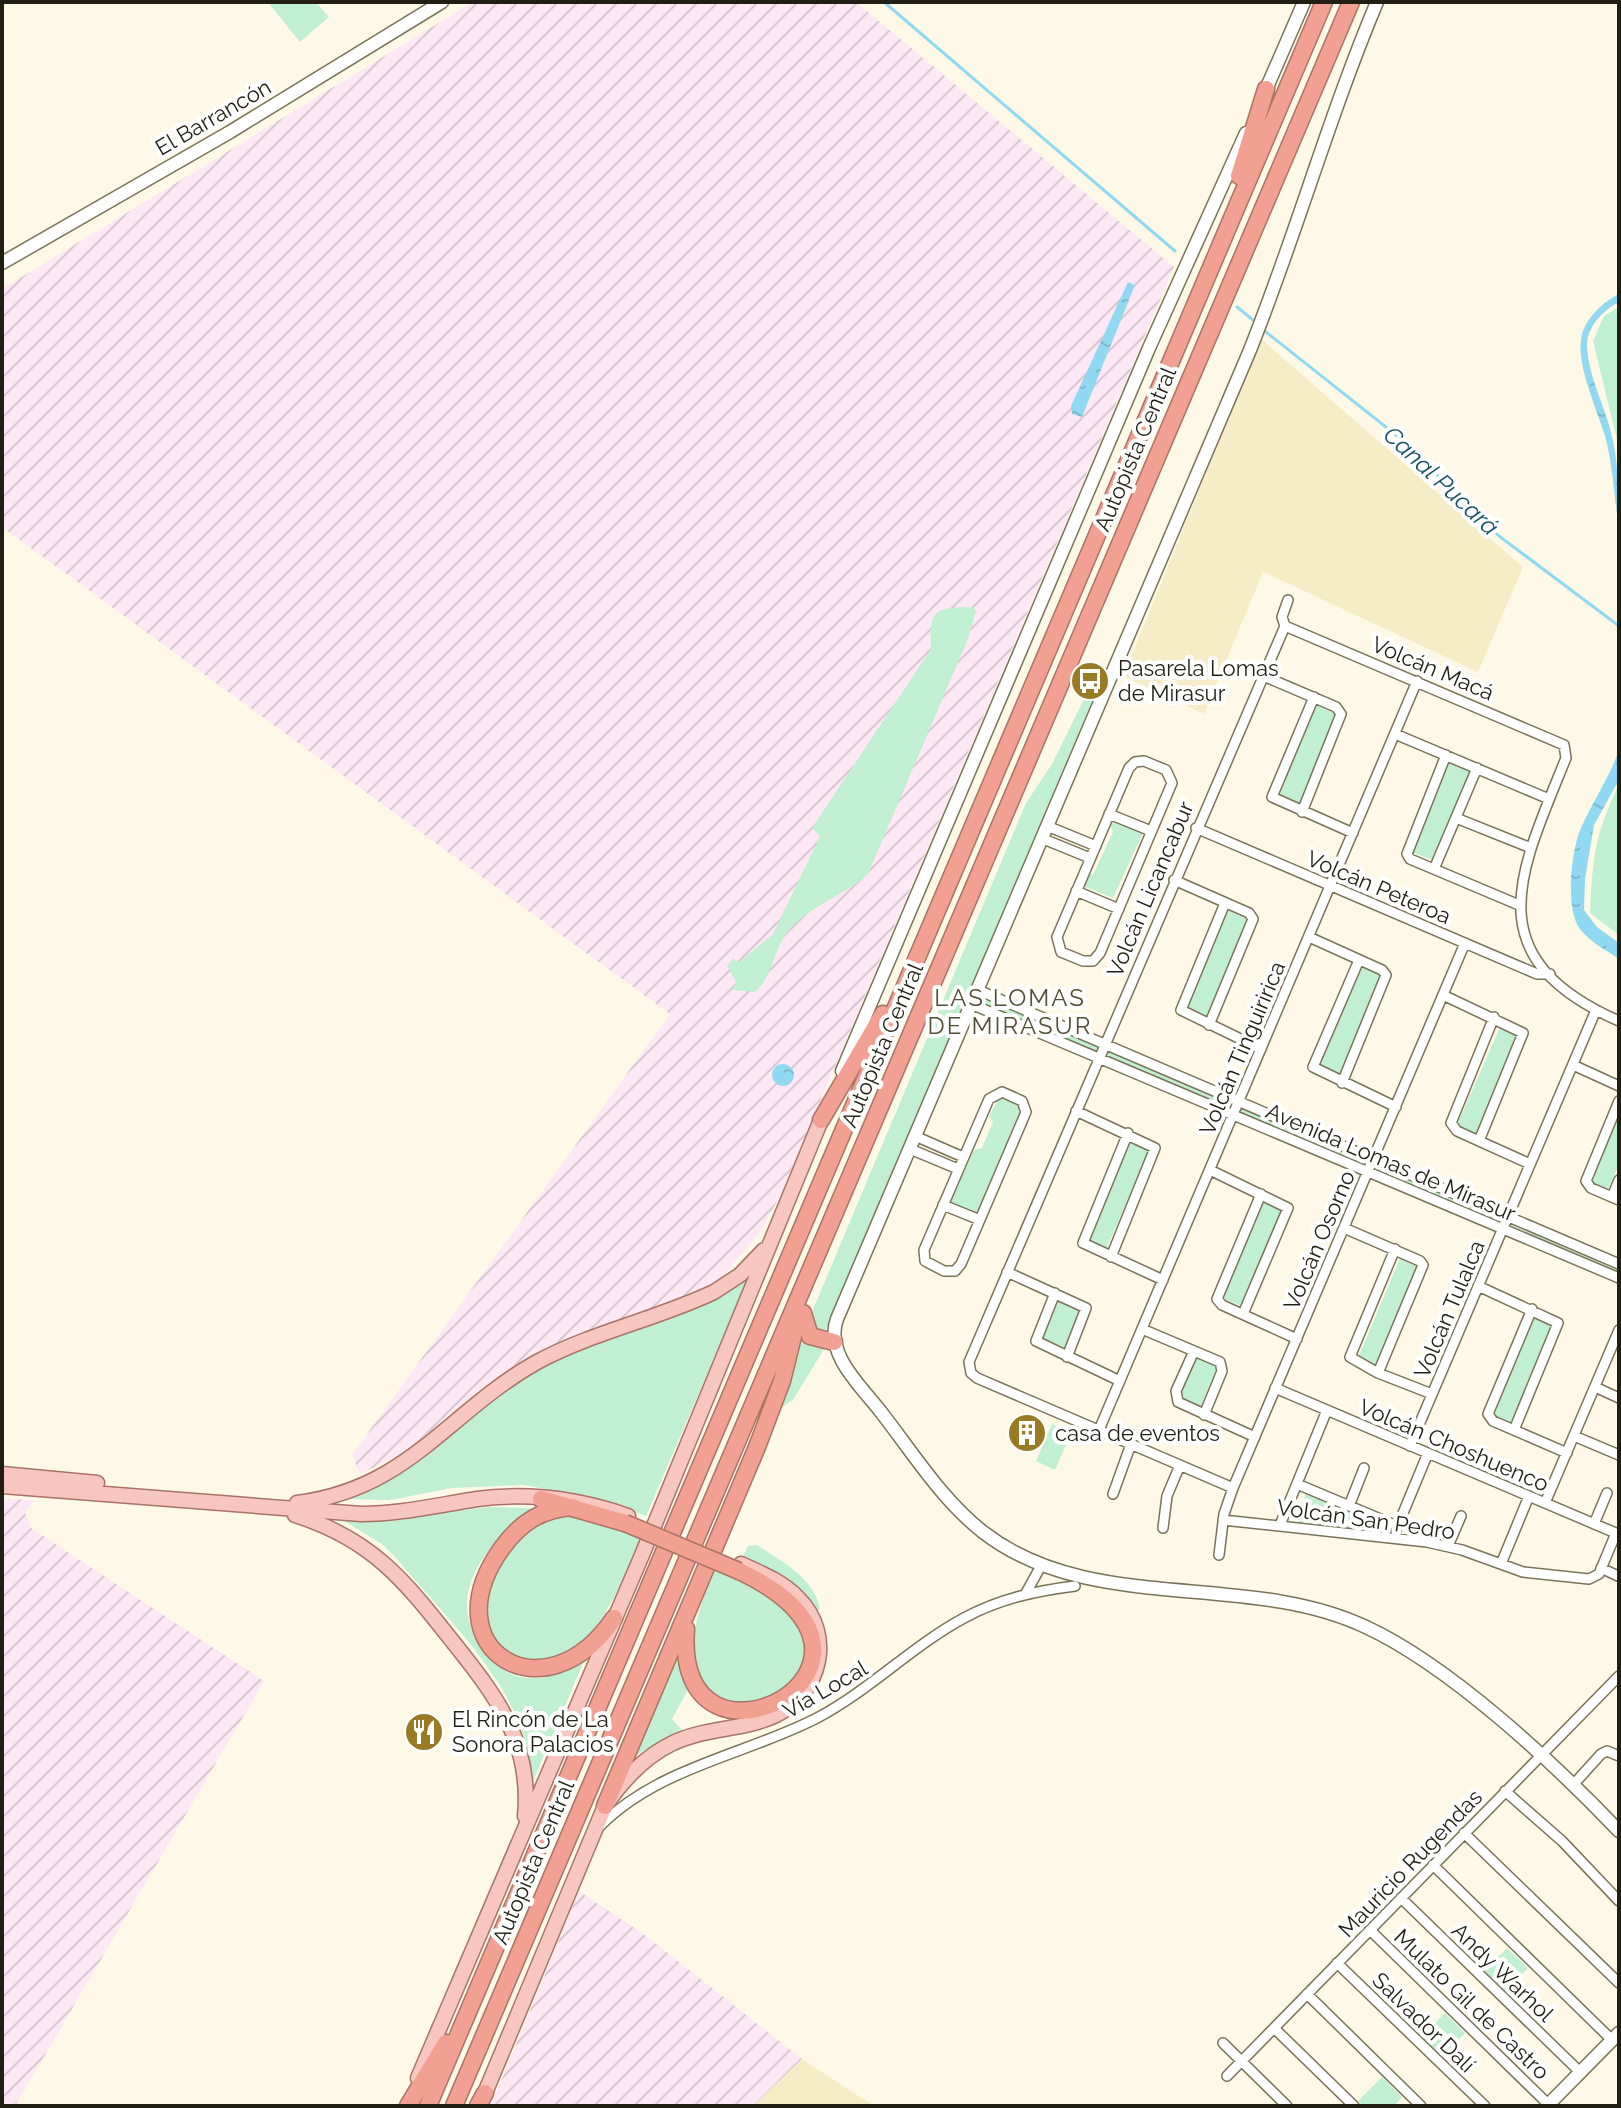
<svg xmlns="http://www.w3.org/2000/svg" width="1621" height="2108" viewBox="0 0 1621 2108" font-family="Raleway,sans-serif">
  <defs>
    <pattern id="industrial-furrows" width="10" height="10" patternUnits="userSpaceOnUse" patternTransform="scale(2)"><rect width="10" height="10" fill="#fee8f5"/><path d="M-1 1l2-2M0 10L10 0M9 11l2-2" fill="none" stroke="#d9c7d1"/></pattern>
    <pattern id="water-ripples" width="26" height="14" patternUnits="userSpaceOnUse" patternTransform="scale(2)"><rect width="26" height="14" fill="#91d9f3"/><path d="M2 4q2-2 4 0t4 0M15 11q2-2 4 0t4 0" fill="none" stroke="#7dbacf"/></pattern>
  </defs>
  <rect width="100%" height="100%" fill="#fef9e7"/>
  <path fill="#f6edc7" d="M1261,339L1523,567L1478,672L1263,572L1204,714L1123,676Z
    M802,2059L874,2106H753Z"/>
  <path fill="url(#industrial-furrows)" d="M473,2H856L1174,267L780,1196L758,1235L715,1285L561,1342L529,1358L479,1390L405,1452L360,1474L352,1455L670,1014L2,527V289Z
    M2,1499L35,1500L25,1513L31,1528L264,1681L15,2106H2Z
    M579,1891L645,1935L802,2059L753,2106H491Z"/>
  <path fill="#c0efd1" d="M275,2H316L329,17L300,42L270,5Z
    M1619,307V448L1593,341L1604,316Z
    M972,607L976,611L968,639L868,874C842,898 805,906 784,937C772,956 772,977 755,992L732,990L736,982L727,966L733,959L739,962L773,934L820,836L812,828L931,649C929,608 935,608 972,607Z
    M1084,699L1092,701L826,1329L817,1331L809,1319L1026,803L1052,764Z
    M1316,705L1336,714L1298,807L1274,796Z
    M1450,760L1471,770L1433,860L1411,852Z
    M1619,784V935L1590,913C1593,856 1594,837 1619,784Z
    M1112,819L1143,833L1113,898L1083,886L1088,873L1093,875L1113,832L1109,822Z
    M1227,910L1248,920L1207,1016L1186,1007Z
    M1363,966L1384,975L1340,1077L1318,1067Z
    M983,996L1619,1269V1273L980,1004Z
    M1501,1025L1519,1034L1476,1136L1456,1127Z
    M999,1098L1018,1105L1020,1110L978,1211L973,1214L953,1206L951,1201L974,1150L982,1148L993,1122L989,1116Z
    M1619,1113V1164L1608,1189L1591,1182Z
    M1130,1139L1150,1149L1106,1249L1086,1241Z
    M1263,1200L1283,1209L1241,1306L1222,1298Z
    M1401,1256L1418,1263L1375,1366L1358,1358Z
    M751,1272L646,1516L599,1499L524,1485L452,1488L390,1500L336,1499L360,1490L529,1370Z
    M1058,1301L1082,1310L1066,1348L1043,1338Z
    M1533,1313L1554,1322L1512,1425L1490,1415Z
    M801,1332L824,1349L793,1400L779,1409Z
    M1196,1356L1218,1364L1201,1406L1179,1398Z
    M1052,1424L1071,1433L1055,1470L1036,1461Z
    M1307,1491L1390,1528L1388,1532L1294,1524Z
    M490,1507L535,1508C508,1526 478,1555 469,1588C459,1627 489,1678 532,1678C552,1679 567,1671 584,1661L531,1786C530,1772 530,1757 526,1744C509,1676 441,1612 397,1559L382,1544L339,1518L409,1516Z
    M560,1514H587L641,1539C629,1569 602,1630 575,1649C546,1669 502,1665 488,1628C469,1582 520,1528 560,1514Z
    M757,1545C782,1562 815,1578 820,1610L814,1611L740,1561L748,1546Z
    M715,1571C738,1580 773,1590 790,1610C873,1706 620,1772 715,1571Z
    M676,1659L689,1688L672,1719L682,1730L636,1755Z
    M1507,1948L1528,1968L1504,1992L1483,1972Z
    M1445,2013L1465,2033L1442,2057L1421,2037Z
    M1382,2077L1402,2097L1394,2106H1363L1358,2101Z"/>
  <path fill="url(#water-ripples)" d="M1128,282L1135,285L1082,417L1072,414L1071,406Z
    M1619,294V302C1604,310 1587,326 1587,345C1588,378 1607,409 1613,441C1619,470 1619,499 1619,528C1614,498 1613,465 1605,436C1597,410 1577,366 1581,340C1583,320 1603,302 1619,294Z
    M1619,750V780L1594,825L1585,879L1584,910L1597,927L1619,943V959C1606,950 1590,942 1580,929C1565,910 1571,850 1581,828C1593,801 1609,778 1619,750Z
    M772 1075a11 11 0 1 1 22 0a11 11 0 1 1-22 0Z"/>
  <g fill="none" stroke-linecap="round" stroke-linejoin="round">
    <path stroke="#91d9f3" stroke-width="3" d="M884,2L1175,251
      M1237,307L1253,320
      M1266,332L1420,454L1448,488L1499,536L1619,626"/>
    <g stroke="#7a7358" stroke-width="12">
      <path id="street" d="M1285,626L1564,745L1566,758C1520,872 1474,957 1619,1021
        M1261,675L1336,707L1341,714L1302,812
        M1314,697L1272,797L1353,833
        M1395,734L1549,799
        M1446,755L1407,854L1410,859L1519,905
        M1144,761L1166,770L1172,783L1100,953L1093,961H1083L1061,952L1057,937L1129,768L1135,762Z
        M1109,814L1151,831
        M1456,818L1531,848
        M1047,826L1096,846
        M1196,828L1537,974H1550
        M1041,838L1090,858
        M1434,869L1477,768
        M1174,880L1249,913L1253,919L1209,1025
        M1076,891L1119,909
        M1225,903L1181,1010L1261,1049
        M1309,937L1382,970L1386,975L1342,1083
        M1359,960L1313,1067L1396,1107
        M978,990L1619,1264
        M1443,995L1523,1033L1479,1141
        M971,1004L1619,1278
        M1494,1017L1451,1123L1457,1131L1530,1164
        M1573,1065L1619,1086
        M1002,1092L1022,1101L1026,1112L961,1264L955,1271H944L925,1261L924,1250L989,1099Z
        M1619,1101L1586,1181L1591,1188L1619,1200
        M1076,1111L1155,1148L1111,1257
        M1128,1133L1083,1243L1163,1280
        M915,1136L963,1157
        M910,1149L958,1169
        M1210,1170L1288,1208L1243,1314
        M1261,1194L1217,1299L1222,1305L1297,1339
        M1612,1197L1619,1180
        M943,1205L980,1220
        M1344,1228L1420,1261L1423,1265L1378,1373
        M1395,1249L1350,1357L1378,1373L1432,1394
        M1007,1272L1086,1308L1067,1357
        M1478,1286L1558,1323L1514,1430
        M1055,1293L1036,1341L1120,1381
        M1532,1309L1488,1414L1493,1421L1567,1453
        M1142,1329L1220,1362L1222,1371L1204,1415
        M1194,1351L1176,1391L1178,1402L1255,1437
        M1595,1387L1619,1398
        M1275,1388L1618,1534
        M1099,1430L1417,681
        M1574,1436L1619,1455
        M1410,1446L1596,1010
        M1297,1484L1397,1526
        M1233,1488L977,1378L971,1373L969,1362L1285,626L1282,617L1288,600
        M1113,1494L1131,1444
        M1545,1503L1619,1330
        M1349,1506L1364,1468
        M1223,1520L1427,1542L1462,1550L1523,1572L1589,1579L1599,1574L1616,1533
        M1594,1524L1607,1493
        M1280,1525L1327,1410
        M1163,1528L1167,1496L1180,1465
        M1396,1530L1428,1453
        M1448,1546L1461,1516
        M1219,1555L1224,1514L1233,1488L1465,943
        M1501,1564L1529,1496
        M1601,1568L1618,1576
        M1026,1593L1042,1564
        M1573,1785L1601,1754L1607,1751L1619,1756
        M1505,1791L1562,1841L1619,1901
        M600,1826C659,1767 745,1755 817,1718C870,1690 912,1646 964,1618C999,1599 1035,1591 1075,1586
        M1464,1833L1619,1983
        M1433,1865L1612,2040
        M1401,1898L1580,2072
        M1370,1930L1549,2105
        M1337,1963L1485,2106
        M1307,1994L1421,2106
        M1274,2028L1354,2106
        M1223,2043L1287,2106
        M1227,2076L1619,1676"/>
    </g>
    <g stroke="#7a7358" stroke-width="15">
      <path id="secondary" d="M1377,2C1329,116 1296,235 1250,350L837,1319C824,1354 862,1387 881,1412C913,1453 942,1500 983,1532C1091,1616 1246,1570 1366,1627C1450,1666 1554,1763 1619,1831
        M1264,94L1304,2
        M2,263L230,132L442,2
        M842,1071L1149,348L1246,133
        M1547,2106L1619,2033"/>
    </g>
    <g stroke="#a97366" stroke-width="17">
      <path id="primary" d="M2,1474L97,1483
        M2,1486L361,1514C400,1514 438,1505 477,1499C529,1492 579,1499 628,1516
        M297,1503C409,1489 448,1412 537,1362C593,1332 657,1319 714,1292L740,1275L764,1250
        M295,1515C372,1539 405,1581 453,1642C497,1697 532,1743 525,1816
        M418,2078L642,1555L821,1120
        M485,2093L605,1806C622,1781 643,1758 671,1744C704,1727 743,1731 776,1715C821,1693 835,1635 798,1598C783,1582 761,1573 741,1564"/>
    </g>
    <g stroke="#a97366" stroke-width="19">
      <path id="highway" d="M1239,176L1266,89
        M821,1120L883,1014
        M803,1313L810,1336L834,1342
        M541,1499L625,1523
        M573,1507C541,1509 520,1523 502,1548C429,1649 545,1721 614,1618
        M686,1629C672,1800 938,1664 739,1571
        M605,1806L757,1447L782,1381L797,1320
        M408,2106L446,2043
        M428,2106L1324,2
        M454,2106L1351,2
        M478,2106L485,2093"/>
    </g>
    <use href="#street" stroke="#fff" stroke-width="9"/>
    <use href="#secondary" stroke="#fff" stroke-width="12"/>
    <use href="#primary" stroke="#f7c6be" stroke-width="14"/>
    <use href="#highway" stroke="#f2a092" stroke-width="16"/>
    <g stroke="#a97366" stroke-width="19" stroke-linecap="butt">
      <path id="highway-bridge" d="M625,1523L739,1571"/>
    </g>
    <use href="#highway-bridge" stroke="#f2a092" stroke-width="16"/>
  </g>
  <defs>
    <g id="bus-disc" transform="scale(2)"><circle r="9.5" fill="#9a7a24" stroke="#fff"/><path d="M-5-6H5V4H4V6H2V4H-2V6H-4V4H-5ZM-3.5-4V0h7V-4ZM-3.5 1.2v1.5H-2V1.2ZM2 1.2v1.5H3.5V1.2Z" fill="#fff"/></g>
    <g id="building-disc" transform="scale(2)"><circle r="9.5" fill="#9a7a24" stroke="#fff"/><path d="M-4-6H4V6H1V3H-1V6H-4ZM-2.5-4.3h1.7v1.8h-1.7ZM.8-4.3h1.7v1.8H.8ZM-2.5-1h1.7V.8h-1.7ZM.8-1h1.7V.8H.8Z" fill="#fff"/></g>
    <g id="restaurant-disc" transform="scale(2)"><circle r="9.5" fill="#9a7a24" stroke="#fff"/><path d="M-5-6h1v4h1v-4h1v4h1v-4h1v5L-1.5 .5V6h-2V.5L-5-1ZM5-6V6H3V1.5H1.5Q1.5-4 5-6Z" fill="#fff"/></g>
  </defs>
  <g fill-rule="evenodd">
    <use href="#bus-disc" x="1090" y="681"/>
    <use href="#building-disc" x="1027" y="1433"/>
    <use href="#restaurant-disc" x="424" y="1732"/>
  </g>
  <g text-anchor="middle" stroke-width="8" stroke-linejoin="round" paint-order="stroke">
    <g font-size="22" fill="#211f14" stroke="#fff">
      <text transform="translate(213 117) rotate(-30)" y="8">El Barrancón</text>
      <text transform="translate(1135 449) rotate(-67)" y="8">Autopista Central</text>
      <text transform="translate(1433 668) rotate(23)" y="8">Volcán Macá</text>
      <text transform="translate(1379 887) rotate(23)" y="8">Volcán Peteroa</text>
      <text transform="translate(1150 889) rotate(-67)" y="8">Volcán Licancabur</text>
      <text transform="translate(882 1045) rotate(-67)" y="8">Autopista Central</text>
      <text transform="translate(1242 1048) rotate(-67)" y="8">Volcán Tinguiririca</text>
      <text transform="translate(1391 1162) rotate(23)" y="8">Avenida Lomas de Mirasur</text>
      <text transform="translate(1319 1240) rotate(-67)" y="8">Volcán Osorno</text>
      <text transform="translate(1449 1309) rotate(-67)" y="8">Volcán Tulalca</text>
      <text transform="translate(1454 1445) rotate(23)" y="8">Volcán Choshuenco</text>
      <text transform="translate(1366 1519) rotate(8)" y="8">Volcán San Pedro</text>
      <text transform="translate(825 1689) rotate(-30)" y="8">Vía Local</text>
      <text transform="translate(533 1862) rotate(-67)" y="8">Autopista Central</text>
      <text transform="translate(1410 1863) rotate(-46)" y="8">Mauricio Rugendas</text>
      <text transform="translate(1503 1972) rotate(44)" y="8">Andy Warhol</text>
      <text transform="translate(1472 2004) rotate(44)" y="8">Mulato Gil de Castro</text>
      <text transform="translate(1424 2022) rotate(44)" y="8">Salvador Dalí</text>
    </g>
    <g font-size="22" fill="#211f14" stroke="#fff" text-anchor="start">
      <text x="1118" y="676">Pasarela Lomas<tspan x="1118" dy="25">de Mirasur</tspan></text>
      <text x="1055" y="1441">casa de eventos</text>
      <text x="452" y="1727">El Rincón de La<tspan x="452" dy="25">Sonora Palacios</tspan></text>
    </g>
    <g font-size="24" font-style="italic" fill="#175264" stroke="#fff">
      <text transform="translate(1441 481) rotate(43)" y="8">Canal Pucará</text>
    </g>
    <g font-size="24" letter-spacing="2" fill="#534d33" stroke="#fff">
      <text x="1010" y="1006">LAS LOMAS<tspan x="1010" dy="28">DE MIRASUR</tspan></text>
    </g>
  </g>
  <rect width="1621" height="2108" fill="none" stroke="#211f14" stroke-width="8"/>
</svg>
